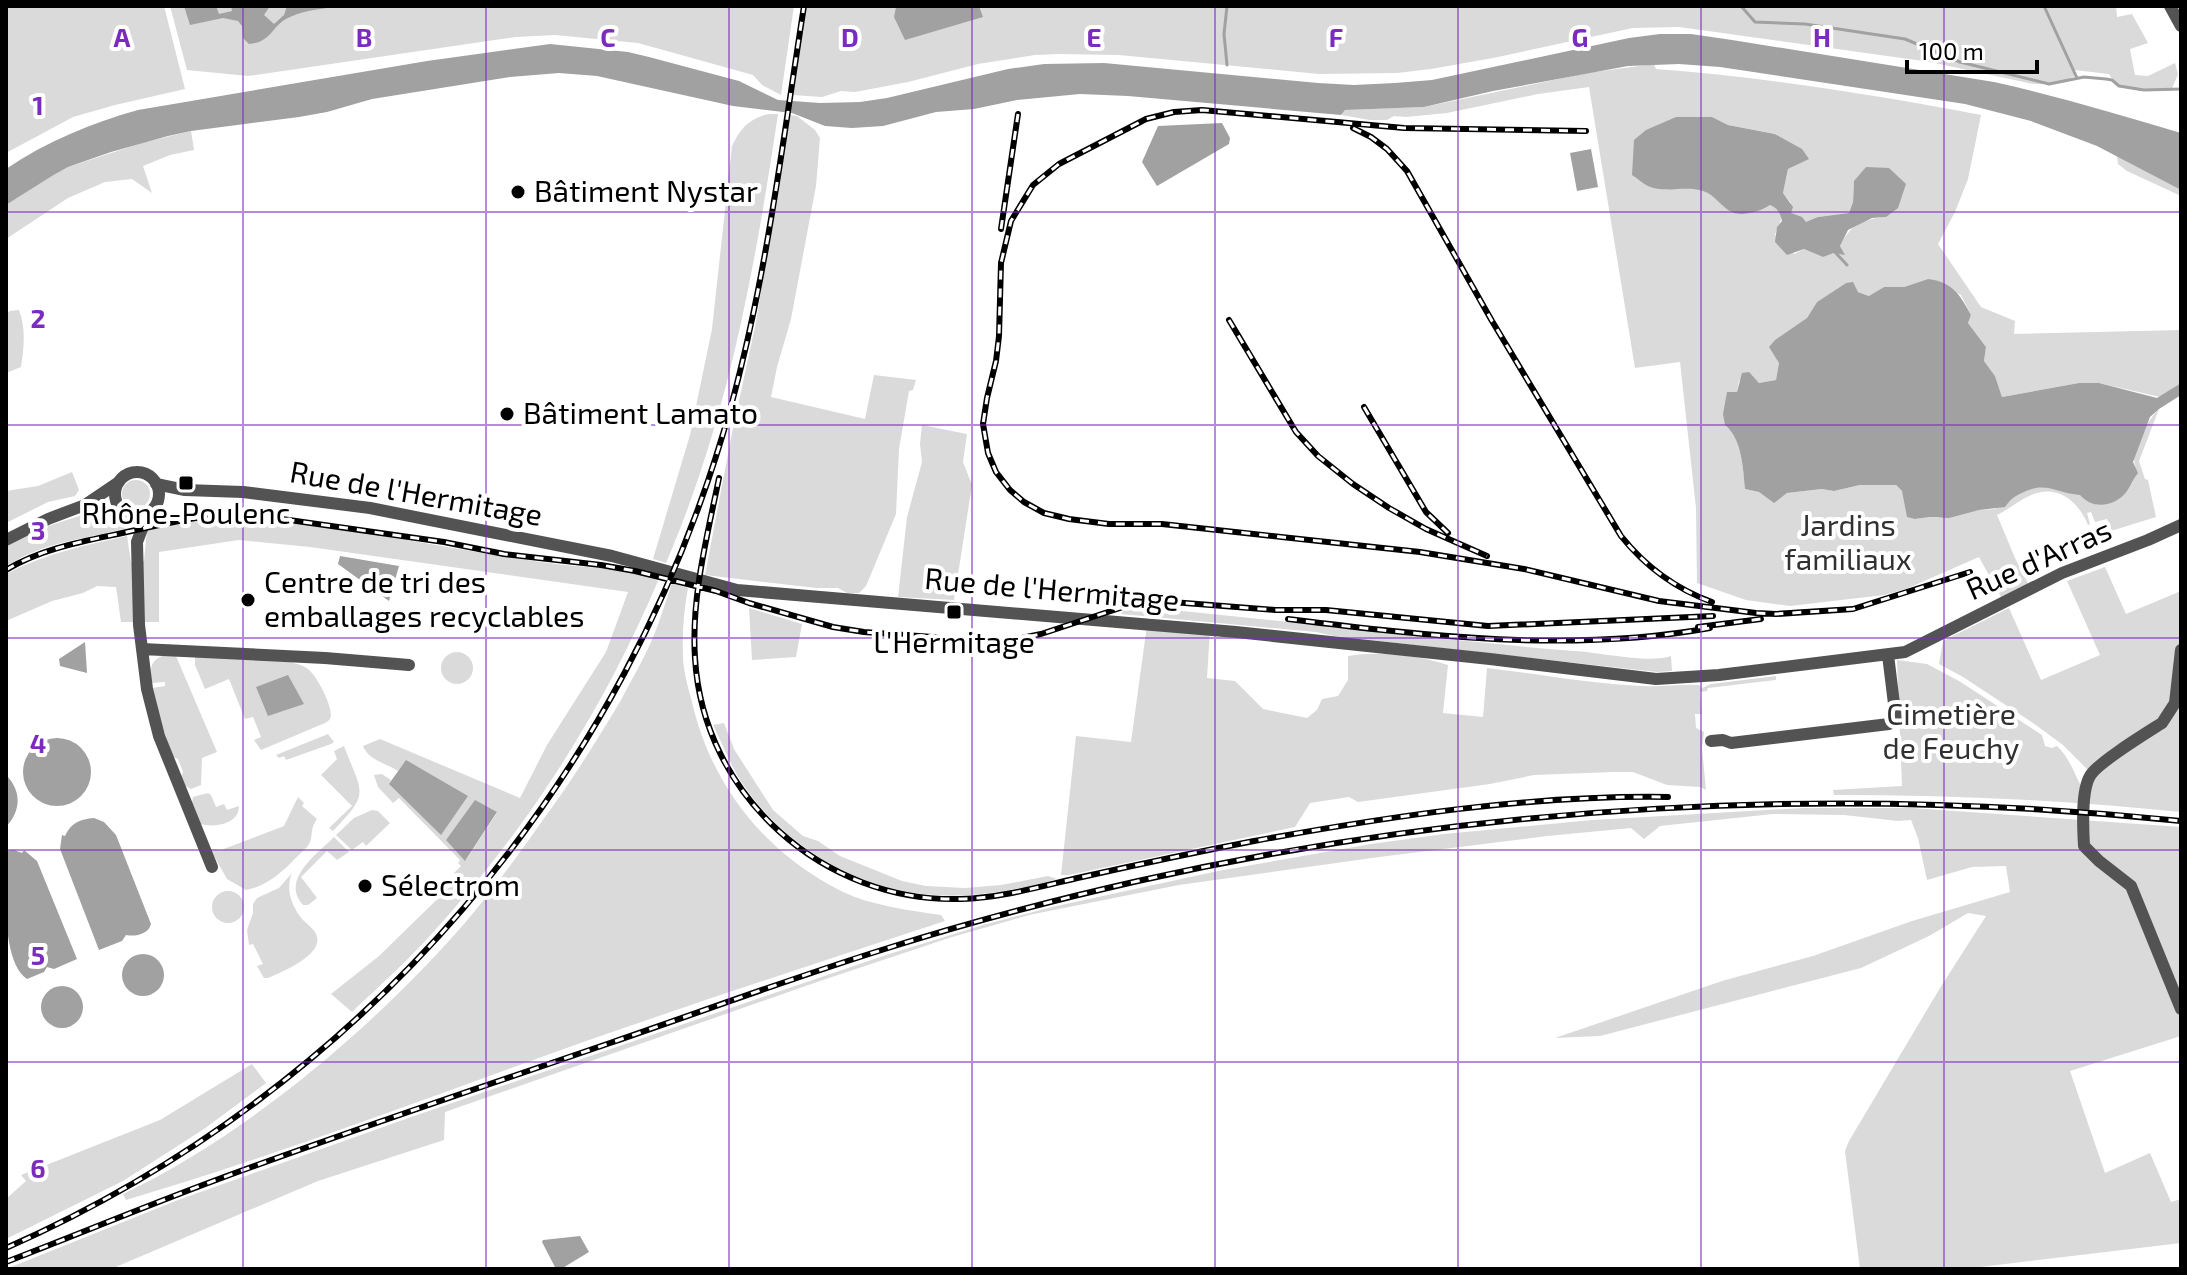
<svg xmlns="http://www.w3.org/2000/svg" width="2187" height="1275" viewBox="0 0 2187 1275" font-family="'Exo 2',sans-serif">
  <rect width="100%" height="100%" fill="#fff"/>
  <path fill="#dadada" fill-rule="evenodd" d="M6,6H164L185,89L115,105L73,117L6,153Z
    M170,6H794L781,95L762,85L753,75L638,43L555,35L516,37L248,76L187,70Z
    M805,6H2116L2117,17L2132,14L2148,43L2130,49L2135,75L2148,76L2175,63L2178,74L2171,91C2151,90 2120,95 2109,74L2074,70L2075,76L2057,84H2033L1930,62L1679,27L1633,28L1493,58L1431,69L1397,73L1319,74L1119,55L1059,54L1035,55L978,64L908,82L855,92L841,91L822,97L792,95Z
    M1654,64L1656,69C1763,77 1876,95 1981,115L1968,179L1955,212L1938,244L1981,307L2015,321L2014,334L2181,330V383L2160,397L2099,383H2079L2002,397L1995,376L1984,361L1986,347L1968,323L1971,315L1961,295L1928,279L1904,287H1884L1870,296L1858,292L1846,283L1817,302L1807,318L1799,325L1775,340L1779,363L1776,380L1759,383L1749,373L1739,381L1737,392L1725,425C1742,439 1743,467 1745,489L1759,492L1774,502L1787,493L1823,489L1834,491L1860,485H1896L1902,491L1915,519L1930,517L1938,518L1979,510L1995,509L2015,495L2036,487H2049L2072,494H2081L2131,484L2137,473C2136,469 2134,464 2134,459C2136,444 2148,419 2159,409L2139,461L2145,479L2148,480L2156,517L2098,535L2099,532L2111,528L2107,519L2095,522L2091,512L2087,513L2090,524L2088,525C2077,498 2053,482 2025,498C2016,503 2007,510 1997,515L2015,558L2031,589L2002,599L1979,557L1906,589L1884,595L1790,606L1746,600L1697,583L1696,508L1680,362L1635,368L1589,87L1538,94L1447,113L1406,117L1394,116L1387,120H1370L1341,115L1345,110L1424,107L1587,73ZM1712,117L1728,125L1776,134L1808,159L1788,169L1783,193L1791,203V213L1806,223L1818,217L1849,213L1853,202L1854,181L1886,217C1863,219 1850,225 1840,246L1844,254L1834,253L1823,257L1804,249L1794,254L1775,235C1779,221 1789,214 1770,205C1764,210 1759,210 1752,212C1723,216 1728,205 1708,193C1697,186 1676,188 1664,190Z
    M769,114H778C755,268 728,419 666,563L653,559L690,435L712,329L732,146C740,129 749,118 769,114Z
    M789,115L797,116L815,130L820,138L816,186L791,319L777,367L771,397L865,419L874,375L916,380L913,390L909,391L899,449L896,514L866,586L859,593H847L838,588H816L705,575L732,433L756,322Z
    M191,131L194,150L170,155L143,166L152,193L132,179L105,182L68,198L6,239V205L52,176L68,167L142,143Z
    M2117,156L2181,190V196L2127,171L2118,164Z
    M19,310C26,329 24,347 21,367L6,373V314L10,311Z
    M922,425L967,434L963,462L972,485L954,600L898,597L907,517L922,462L920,444Z
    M72,472L79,490L75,496L48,502L6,523V491L38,486Z
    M122 494a14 14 0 1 1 28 0a14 14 0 1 1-28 0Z
    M101,509L116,511L125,517L127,528C87,539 41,542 6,567V547L9,545L48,526Z
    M228,515C338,525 446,549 556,564C584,568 633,567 658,581C602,713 524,834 427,939C403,965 377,988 352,1012L331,994L379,956L458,879L454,873L461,866L458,863L460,860L399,798L393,803L378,787L374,775L382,774L391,780L389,784L406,761L398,771C386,763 368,760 363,746L380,739L520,798L547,745L606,652L628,592L310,547L239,540L159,552V622H121L116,587L97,586L83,593L52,601L6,621V574C44,554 85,545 127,536L131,562L144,561L147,531L182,522ZM497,813L466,860L446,840L457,826Z
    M2105,567L2126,614L2181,591V812C2066,800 1950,795 1834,795L1833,790L1902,786L1897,660L1927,664L1959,681L2042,735L2045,746L2052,748L2057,746C2071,759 2075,777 2085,793L2091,773L2063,745L2033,723L1963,677L1939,664L1943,641L2009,608L2041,680L2100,655L2067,581Z
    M672,583L688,588C684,610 682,632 683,655C683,671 688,687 692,702C711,785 765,853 841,891C872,906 908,910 941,915L945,921C826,960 707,999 589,1040C435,1095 282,1154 126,1200L123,1194C247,1135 374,1027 464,924C493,890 519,854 545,817C573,779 597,740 621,700C632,679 645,657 654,635C661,618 666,600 672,583Z
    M1127,606C1277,619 1425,639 1574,651C1598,652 1650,664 1671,656L1672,671L1657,672L1334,636L1316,632L1121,614Z
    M749,608L802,624L796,657L752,660Z
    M1147,625L1210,630L1207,678L1235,681L1263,709L1307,718L1317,710L1322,699L1338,696L1348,680V656C1380,651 1417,655 1448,665L1443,713L1483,717L1487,668C1539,674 1591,684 1643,686C1662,687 1680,684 1699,685L1702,688L1711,684L1776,676V680L1708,688L1707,691L1700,692L1702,714H1695L1696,728L1704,732L1702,748L1706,790L1700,787L1667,785L1633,772H1613L1534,775L1490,784L1358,802L1349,797L1310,803L1295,827L1069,875H1061L1076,736L1131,742Z
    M441 668a16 16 0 1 1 32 0a16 16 0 1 1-32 0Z
    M166,655L176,656L217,752L202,758L201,785L191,789L184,785L181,777L183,772L178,759L173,757L162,726L152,688L165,686V682L151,683C150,668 150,659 166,655Z
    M195,656L290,662C297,664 304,665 309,670C317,676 335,710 330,719C329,721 326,722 325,723L261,750L254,740L261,737L253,717L245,719L229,679L205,689L195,665Z
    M724,723L734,749L773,810L803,836L818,841L840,856L902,881L926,886L965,888L1001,885L1048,876L1057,879C1020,890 974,898 935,895C860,891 787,848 744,786C731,767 723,745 713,725Z
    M328,734L334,742L331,744L286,760L284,756L279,758L276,755Z
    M344,746C362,794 371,792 333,831L329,828L352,806L321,775L337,759L334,751Z
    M208,793L211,795L216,807L224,804L227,810L239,806C239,824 215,828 200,824L192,803L193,797Z
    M298,797L304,803L302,806L317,819C309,830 314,837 308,846C289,864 273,885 246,890L227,879L210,849L221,850L284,826Z
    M1803,808H1912L2181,827V1036L2070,1071L2105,1173L2150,1153L2171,1202L2181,1199V1243L1964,1269H1860L1845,1151L1849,1141L1940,988L1986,916L1968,913L1929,936L1861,968L1600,1036L1555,1038L1722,981L1813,956L1912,921L2010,892L2006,866L1972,867L1927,880L1918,838L1911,820L1898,821L1844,815L1773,814L1660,826L1644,839L1631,828L1547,836L1379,857L1179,885L1029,915L952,937L820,981L445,1112L444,1140L318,1181L111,1269H6L178,1200L414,1116L886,955L983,925L1052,907L1218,871L1371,844L1444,834L1592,820Z
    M372,810L378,811L390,823L366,846L363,842L352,850L336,835L354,818Z
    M334,837L349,852L337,860L327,851L301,877L317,898L308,905H303C280,880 317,854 334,837Z
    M292,873C285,889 292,907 303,920C307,924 314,929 316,934C326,954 282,972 268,978H264L257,966L263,964L253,944L249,945L247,930L253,913V904L257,898L279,888Z
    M212 907a16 16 0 1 1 32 0a16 16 0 1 1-32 0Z
    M252,1064L266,1083L204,1129L123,1181L6,1239V1199L26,1181L21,1175L160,1120Z"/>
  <path fill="#a1a1a1" d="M184,6H216L219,14L232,11L231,6H270L264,15L274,24L284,15L287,6H339C323,9 304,10 290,17C271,25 273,42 249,44L243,38L242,26L238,21L223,18L190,25Z
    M898,6H979L983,17L905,40L894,17L896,7Z
    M1660,34H1691L1732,40L1994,82C2057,96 2119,115 2181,133V190L2097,146L2031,121L1965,104L1720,67L1679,64L1628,66L1493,91L1424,107L1345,110L1341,115L1128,96L1080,94L1017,100L974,109L936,112L883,126L852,128L825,126L792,113L733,106L597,76L559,73L510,77L372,99L327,112L299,117L191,131L168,136L111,152L68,167L52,176L6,205V169C47,141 92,123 138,110L427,61L550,44L628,52L649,57L739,81L778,100L820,103L860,102L887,98L1008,69L1044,64L1104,63L1318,83L1354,85L1395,83L1432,80L1629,38Z
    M1676,117H1712L1728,125L1775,134L1802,149L1809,159L1788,169L1783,193L1793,207L1791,213L1802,217L1806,222L1818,217L1849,213L1853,202L1854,181L1866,167L1889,168L1906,184L1898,208L1886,217L1872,218L1848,230L1840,246L1845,255L1834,253L1823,257L1804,249L1787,255L1775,242L1777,227L1782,221C1780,212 1778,209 1770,205C1762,211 1743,216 1734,213C1722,209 1715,194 1703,191C1685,185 1665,194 1648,186C1642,183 1637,178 1632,175L1634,140L1646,130Z
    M1222,123L1230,138L1229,144L1157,186L1142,162L1158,126Z
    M1591,149L1598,187L1577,191L1570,153Z
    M1928,279C1953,282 1960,295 1971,315L1968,323L1986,347L1984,361L1995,376L2002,397L2079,383H2099L2157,398L2181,383V395L2159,409L2150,417L2133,462L2138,473C2133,479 2131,485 2127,491C2115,507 2093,510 2080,495C2058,494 2047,481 2024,492C2014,496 2011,499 2005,507L1979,510L1949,518L1930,517L1915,519L1907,517L1902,491L1896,485H1860L1834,491L1822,489L1787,493L1774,503L1759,492L1745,489C1743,468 1742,439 1725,425L1723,414L1727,392H1737L1742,373L1749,372L1759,383L1776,380L1779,363L1769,347L1775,340L1807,318L1817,302L1846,283L1853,282L1858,292L1869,296L1884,287H1904Z
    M340,556L399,566L389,601L338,564Z
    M85,642L87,673L60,666L59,659Z
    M288,675L304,704L268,716L256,687Z
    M23 772a34 34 0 1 1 68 0a34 34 0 1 1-68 0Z
    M406,760L468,796L441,835L389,784Z
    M6,775C22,791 21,811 6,827Z
    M475,800L497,812L465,861L446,840Z
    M94,818L104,822L116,835L151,924C149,934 135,937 126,935L122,941L99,950L60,849L62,835L65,836C71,823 80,819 94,818Z
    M14,850L22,853L24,850L37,861L77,959L54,969L47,967L44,972L27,979C0,961 6,882 6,851Z
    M122 975a21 21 0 1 1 42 0a21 21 0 1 1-42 0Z
    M41 1007a21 21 0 1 1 42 0a21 21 0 1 1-42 0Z
    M580,1236L589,1252L561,1269H556L542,1242L543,1240Z"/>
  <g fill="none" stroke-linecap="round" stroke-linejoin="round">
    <path stroke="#a1a1a1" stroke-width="3" d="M1741,6L1755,22L1805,24L1905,39L1960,62L2049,84L2084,77L2106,79L2112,80L2119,86L2144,90L2181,89
      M2044,6L2077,78
      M1227,65L1224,34L1227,6
      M1834,251L1847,265"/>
    <path stroke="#535353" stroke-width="12" d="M2170,6L2181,26
      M115 494a22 22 0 1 1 44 0a22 22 0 1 1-44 0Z
      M156,484L185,490L243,492L370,508L612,556L737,590L1236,632L1490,659L1656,679L1719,675L1905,652L2062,573L2148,540L2181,525
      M148,513L137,542L139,625L147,689L159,736L212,867
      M6,540L48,519L85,505L119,482
      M142,649L325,658L409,665
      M2181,650L2175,703L2162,723C2148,732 2097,763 2090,776C2081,791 2083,828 2084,846L2099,861L2131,886L2181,1009
      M1711,741L1723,740L1731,743L1889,724L1896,720L1888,655"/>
    <g stroke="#000" stroke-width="6">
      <path id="rail" d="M1353,128L1371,137L1387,149L1407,171L1492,321L1621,536C1645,566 1676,589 1712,602
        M1586,131L1404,128L1202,110L1174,112L1146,119L1059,164L1033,185L1011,221L1001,263L999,336L996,361L987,398L983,424L988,453L996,472L1010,490L1024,502L1044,513L1069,519L1109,524H1162L1420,552L1524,569L1659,601L1756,613L1776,614L1853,609L1970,572
        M1001,229L1018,114
        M1229,320L1296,432L1318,456L1353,484L1389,508L1426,529L1487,556
        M1364,407L1426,512L1448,533
        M719,478C707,537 691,598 695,658C703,796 824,903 961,899C1002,898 1042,886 1082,877C1140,864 1197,852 1254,841C1391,816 1529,795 1668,797
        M6,570C46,546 92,540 136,530C173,522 209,513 247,514L444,542L504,554L601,565L635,571L716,591L749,603L833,627L864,632L987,641L1017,639L1041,634L1123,607L1138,604L1172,602L1275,610H1326L1488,626L1713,616
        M1288,619C1427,636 1570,653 1710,628
        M1698,627L1761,619
        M6,1248C362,1091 628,780 731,406C767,275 783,139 804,6
        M6,1262C76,1235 146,1206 216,1180C346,1132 479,1088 610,1043C703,1011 795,977 888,948C970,922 1054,900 1138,881C1480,804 1833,785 2181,821"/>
    </g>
    <use href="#rail" stroke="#fff" stroke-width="3" stroke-dasharray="9" stroke-linecap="butt"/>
  </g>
  <path fill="none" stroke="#7b2cbf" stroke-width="2" stroke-opacity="0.55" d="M243,6V1269M486,6V1269M729,6V1269M972,6V1269M1215,6V1269M1458,6V1269M1701,6V1269M1944,6V1269M6,212H2181M6,425H2181M6,638H2181M6,850H2181M6,1062H2181"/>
  <g fill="#000" stroke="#fff" stroke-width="3">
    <circle cx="518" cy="192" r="8"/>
    <circle cx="507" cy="414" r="8"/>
    <rect x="178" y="475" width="16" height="16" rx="4"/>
    <circle cx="248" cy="600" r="8"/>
    <rect x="946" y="604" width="16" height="16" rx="4"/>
    <circle cx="365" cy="886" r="8"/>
  </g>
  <g text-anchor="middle" stroke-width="8" stroke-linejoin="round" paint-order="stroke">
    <g font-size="30" fill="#000" stroke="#fff" text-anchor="start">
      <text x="534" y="202">Bâtiment Nystar</text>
      <text x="523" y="424">Bâtiment Lamato</text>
      <text x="186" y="524" text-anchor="middle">Rhône-Poulenc</text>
      <text x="264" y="593">Centre de tri des<tspan x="264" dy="34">emballages recyclables</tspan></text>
      <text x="954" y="653" text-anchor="middle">L'Hermitage</text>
      <text x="381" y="896">Sélectrom</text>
    </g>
    <g font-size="30" fill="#000" stroke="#fff">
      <text transform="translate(416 494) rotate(10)" y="10">Rue de l'Hermitage</text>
      <text transform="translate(2039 560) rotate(-24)" y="10">Rue d'Arras</text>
      <text transform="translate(1052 590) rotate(5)" y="10">Rue de l'Hermitage</text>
    </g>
    <g font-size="30" fill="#313131" stroke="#fff">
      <text x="1848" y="536">Jardins<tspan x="1848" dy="34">familiaux</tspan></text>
      <text x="1951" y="725">Cimetière<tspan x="1951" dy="34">de Feuchy</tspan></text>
    </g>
  </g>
  <g font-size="26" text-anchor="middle" font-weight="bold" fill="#7b2cbf" stroke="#fff" stroke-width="8" stroke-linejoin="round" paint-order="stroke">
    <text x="122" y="47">A</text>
    <text x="364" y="47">B</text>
    <text x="608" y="47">C</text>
    <text x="850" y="47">D</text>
    <text x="1094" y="47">E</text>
    <text x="1336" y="47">F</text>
    <text x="1580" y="47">G</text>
    <text x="1822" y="47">H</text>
    <text x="38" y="115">1</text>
    <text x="38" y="328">2</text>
    <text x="38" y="540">3</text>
    <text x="38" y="753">4</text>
    <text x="38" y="965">5</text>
    <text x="38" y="1178">6</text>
  </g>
  <rect width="2187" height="1275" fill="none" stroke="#000000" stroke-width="16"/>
  <path d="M1907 60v12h130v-12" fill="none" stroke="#000000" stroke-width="4"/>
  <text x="1919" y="60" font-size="24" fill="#000000" stroke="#ffffff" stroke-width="6" paint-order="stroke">100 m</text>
</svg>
